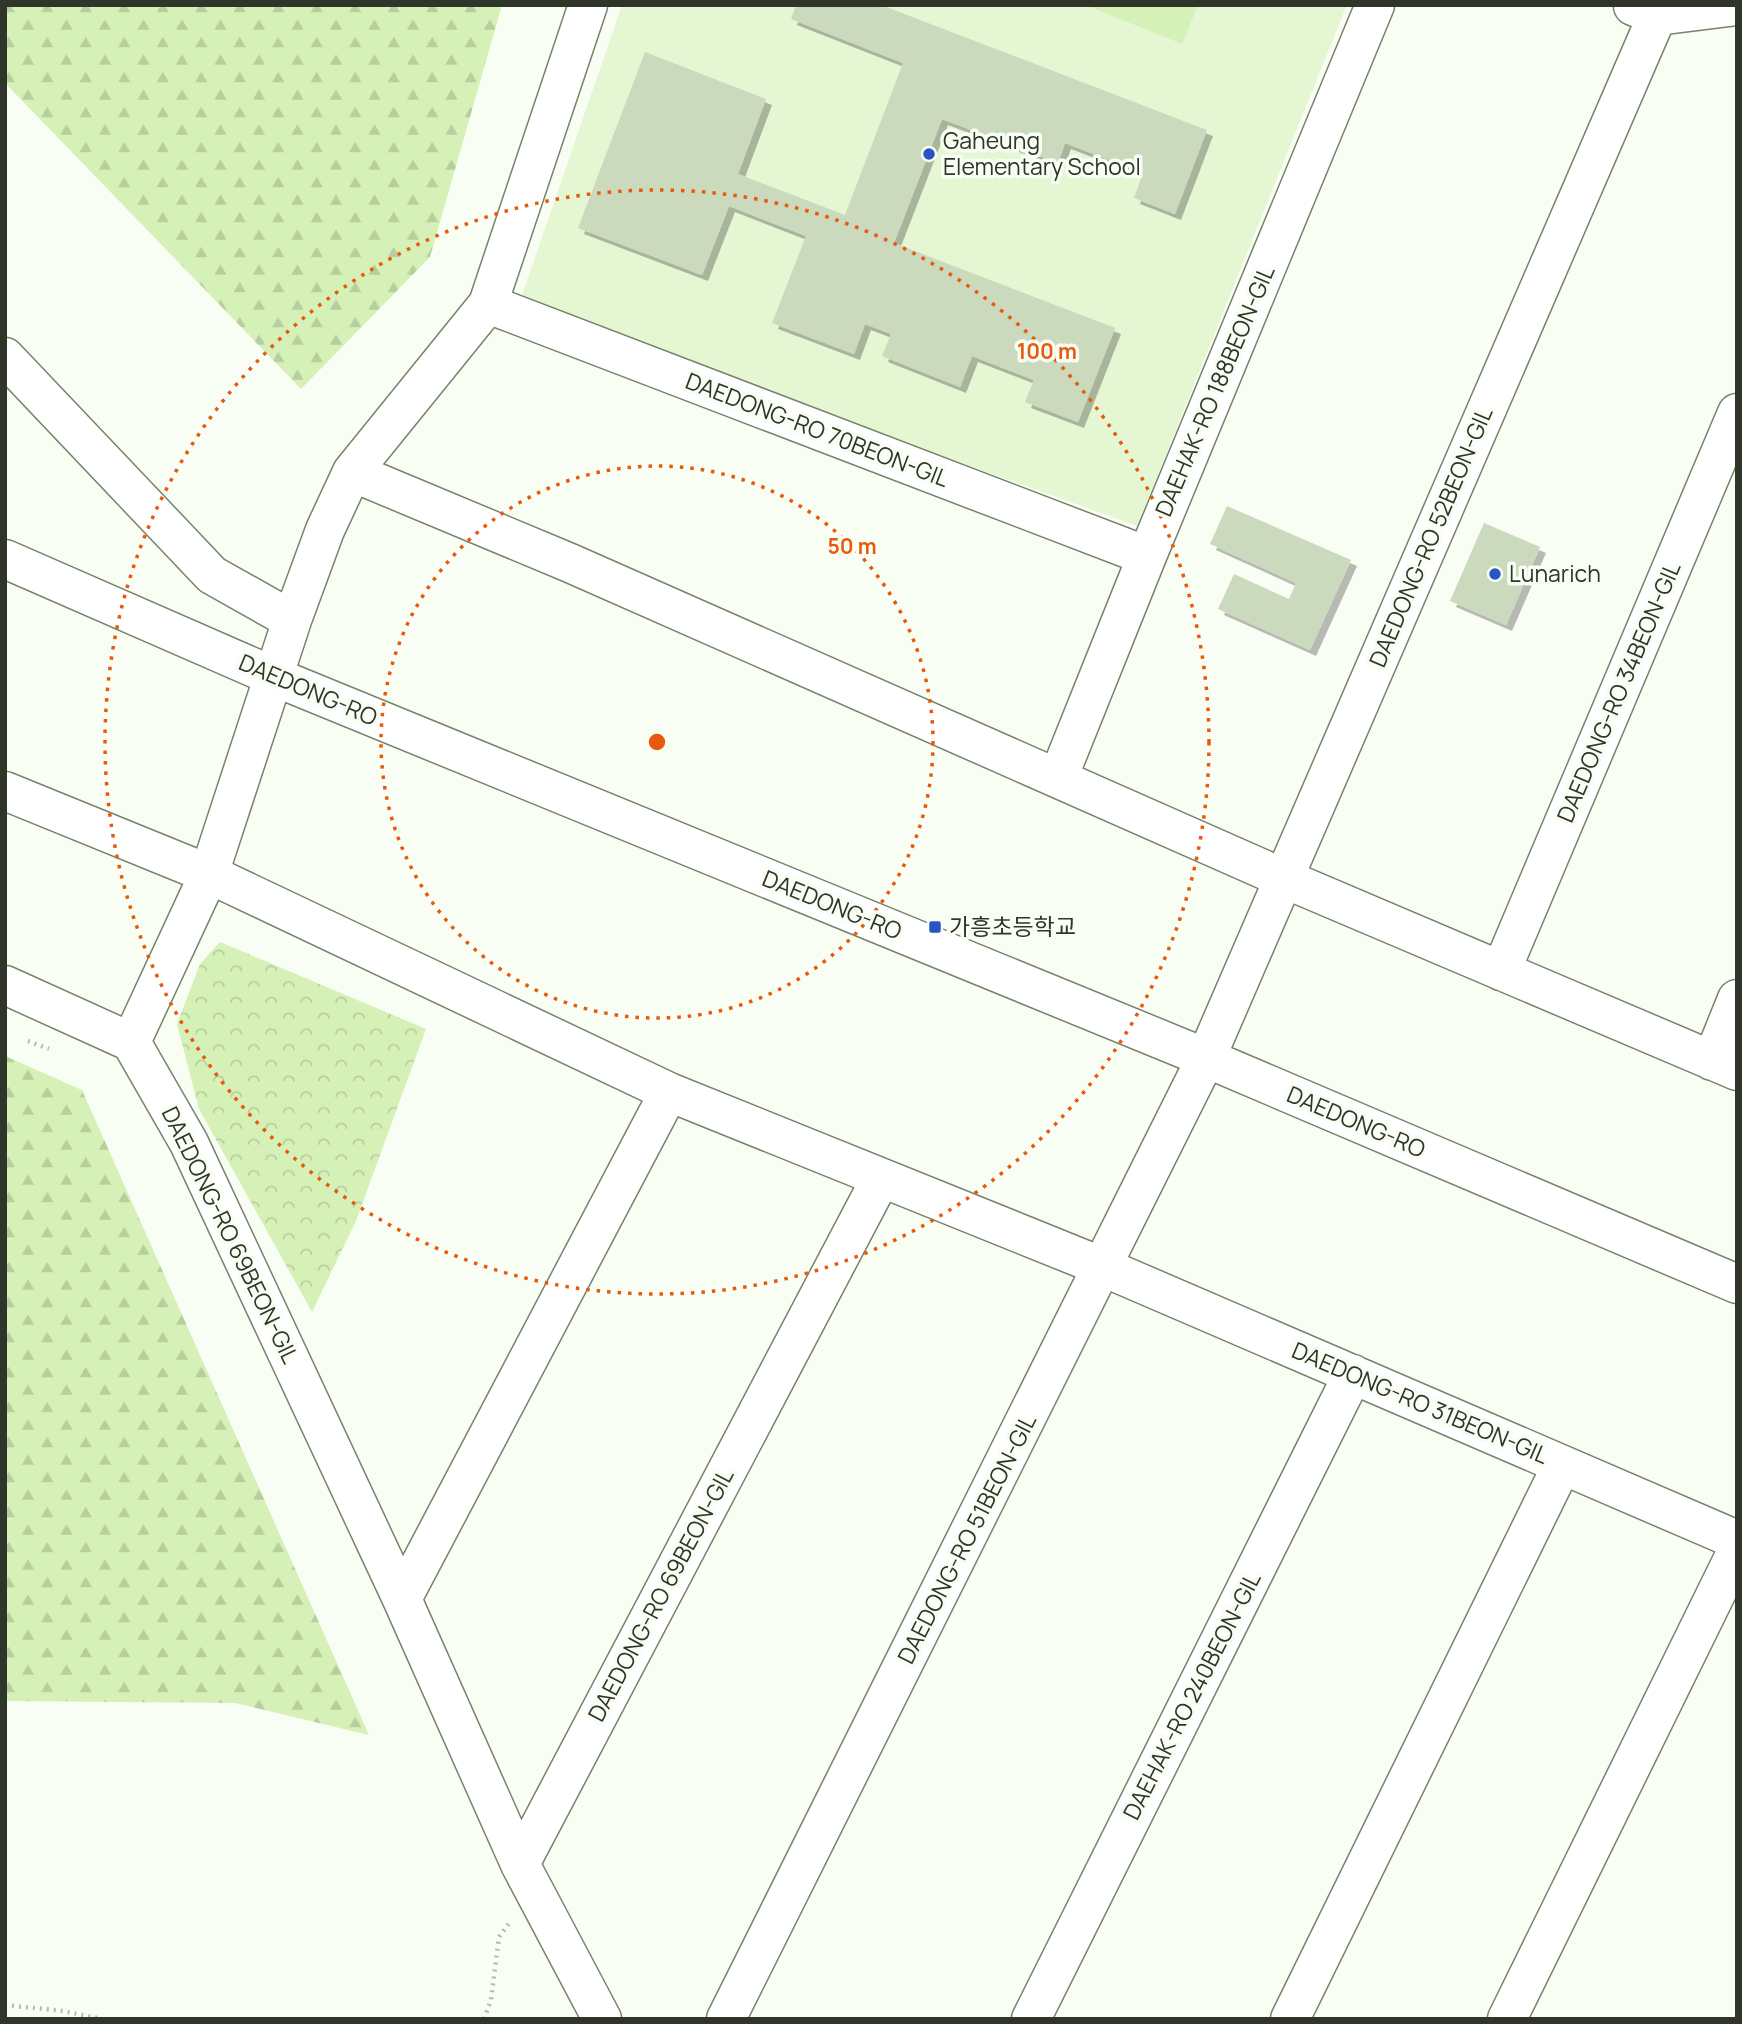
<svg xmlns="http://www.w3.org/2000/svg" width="1742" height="2024" viewBox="0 0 1742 2024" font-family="Manrope,'Noto Sans KR',sans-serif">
  <defs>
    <pattern id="forest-firs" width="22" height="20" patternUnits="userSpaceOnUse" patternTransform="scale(1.75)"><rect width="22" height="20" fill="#d5f1b7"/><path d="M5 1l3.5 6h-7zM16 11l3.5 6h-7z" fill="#b7cf9e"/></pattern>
    <pattern id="park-crowns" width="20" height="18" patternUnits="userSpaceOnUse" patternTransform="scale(1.75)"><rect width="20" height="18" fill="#d5f1b7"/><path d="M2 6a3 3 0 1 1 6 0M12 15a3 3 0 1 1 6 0" fill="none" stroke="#b7cf9e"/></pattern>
    <filter id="shadow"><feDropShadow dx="6" dy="6" stdDeviation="0" flood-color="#0004"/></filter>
  </defs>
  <rect width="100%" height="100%" fill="#f8fef3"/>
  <path fill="#e5f6d3" d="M622,5H1347L1137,526L519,304Z"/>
  <path fill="url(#forest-firs)" d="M5,5H502L430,257L301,389L5,83Z
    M5,1056L82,1090L369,1735L235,1703L5,1701Z"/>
  <path fill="url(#park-crowns)" d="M220,942L426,1029L356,1221L312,1312L199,1109L177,1024L200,964Z"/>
  <path fill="#d5f1b7" d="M1085,5H1198L1182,44Z"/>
  <path fill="#cbd9bd" filter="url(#shadow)" d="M796,5H881L1207,130L1175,214L1134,198L1143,173L1065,143L1058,163L942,119L894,243L1115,328L1078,422L1025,402L1034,380L972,356L960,387L882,356L891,334L865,324L854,354L772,323L806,236L729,206L702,275L578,228L645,52L766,99L738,174L845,215L903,63L791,19Z
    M1227,506L1351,560L1310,650L1218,609L1234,574L1289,599L1296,583L1210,544Z
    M1484,523L1540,547L1506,625L1450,601Z"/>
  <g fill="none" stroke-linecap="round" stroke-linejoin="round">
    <g stroke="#77836a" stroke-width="41">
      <path id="minor" d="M588,5L488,304L352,472L325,530L292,620L209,874L131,1042L189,1143L402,1599L520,1864L602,2019
        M1633,6L1657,16L1737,6
        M488,304L1147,556
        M5,357L212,575L292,620
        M352,472L570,563L1283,878L1737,1071
        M1058,778L1147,556L1375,5
        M5,791L209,874L669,1092L1103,1267L1737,1540
        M1501,971L1737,413
        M5,985L131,1042
        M1712,1061L1737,999
        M402,1599L669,1092
        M520,1864L881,1178
        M726,2019L1206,1058L1657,16L1656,5
        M1031,2019L1353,1374
        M1290,2019L1562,1465
        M1507,2019L1737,1551"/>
    </g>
    <g stroke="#77836a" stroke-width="41">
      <path id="secondary" d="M5,559L275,677L1206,1058L1737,1284"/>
    </g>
    <path stroke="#b5bbb0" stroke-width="4.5" stroke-dasharray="2 5" stroke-linecap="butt" d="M28,1041L49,1049
      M5,2005L63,2011L102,2019
      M484,2019L491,2000L499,1937L509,1923"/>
    <use href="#minor" stroke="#fff" stroke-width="38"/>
    <use href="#secondary" stroke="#fff" stroke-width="38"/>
  </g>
  <g fill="none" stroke="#e8590c" stroke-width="3.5" stroke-dasharray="3.5 7">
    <circle cx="657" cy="742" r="276"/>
    <circle cx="657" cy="742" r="552"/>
  </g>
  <g fill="#2955c3" stroke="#f8fef3" stroke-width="2.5">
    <circle cx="929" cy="154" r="7"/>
    <circle cx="1495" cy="574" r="7"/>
    <rect x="928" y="920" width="14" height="14" rx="3.5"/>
  </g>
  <g text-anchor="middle" stroke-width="7" stroke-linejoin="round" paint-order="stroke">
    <g font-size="23" fill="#30352a" stroke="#f8fef3" text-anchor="start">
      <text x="943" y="149">Gaheung<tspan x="943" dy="26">Elementary School</tspan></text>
      <text x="1509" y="582">Lunarich</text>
      <text x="949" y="935">가흥초등학교</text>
    </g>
    <g font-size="23" fill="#30352a" stroke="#f8fef3">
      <text transform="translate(1215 391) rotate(-67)" y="8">DAEHAK-RO 188BEON-GIL</text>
      <text transform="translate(817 430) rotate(21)" y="8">DAEDONG-RO 70BEON-GIL</text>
      <text transform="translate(1431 537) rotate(-67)" y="8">DAEDONG-RO 52BEON-GIL</text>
      <text transform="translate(308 690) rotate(23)" y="8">DAEDONG-RO</text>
      <text transform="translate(1619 692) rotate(-67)" y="8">DAEDONG-RO 34BEON-GIL</text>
      <text transform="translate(832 905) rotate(22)" y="8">DAEDONG-RO</text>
      <text transform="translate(1356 1122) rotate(23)" y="8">DAEDONG-RO</text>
      <text transform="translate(230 1235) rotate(64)" y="8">DAEDONG-RO 69BEON-GIL</text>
      <text transform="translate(1420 1403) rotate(23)" y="8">DAEDONG-RO 31BEON-GIL</text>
      <text transform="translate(967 1539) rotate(-63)" y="8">DAEDONG-RO 51BEON-GIL</text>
      <text transform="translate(661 1595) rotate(-62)" y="8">DAEDONG-RO 69BEON-GIL</text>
      <text transform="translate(1192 1696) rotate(-63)" y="8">DAEHAK-RO 240BEON-GIL</text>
    </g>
  </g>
  <circle cx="657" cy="742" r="10" fill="#e8590c" stroke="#f8fef3" stroke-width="3.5"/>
  <g font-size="21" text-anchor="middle" font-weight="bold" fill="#e8590c" stroke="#f8fef3" stroke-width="7" stroke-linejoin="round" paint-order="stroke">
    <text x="1047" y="359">100 m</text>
    <text x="852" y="554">50 m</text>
  </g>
  <rect width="1742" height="2024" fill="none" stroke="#30352a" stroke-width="14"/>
</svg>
